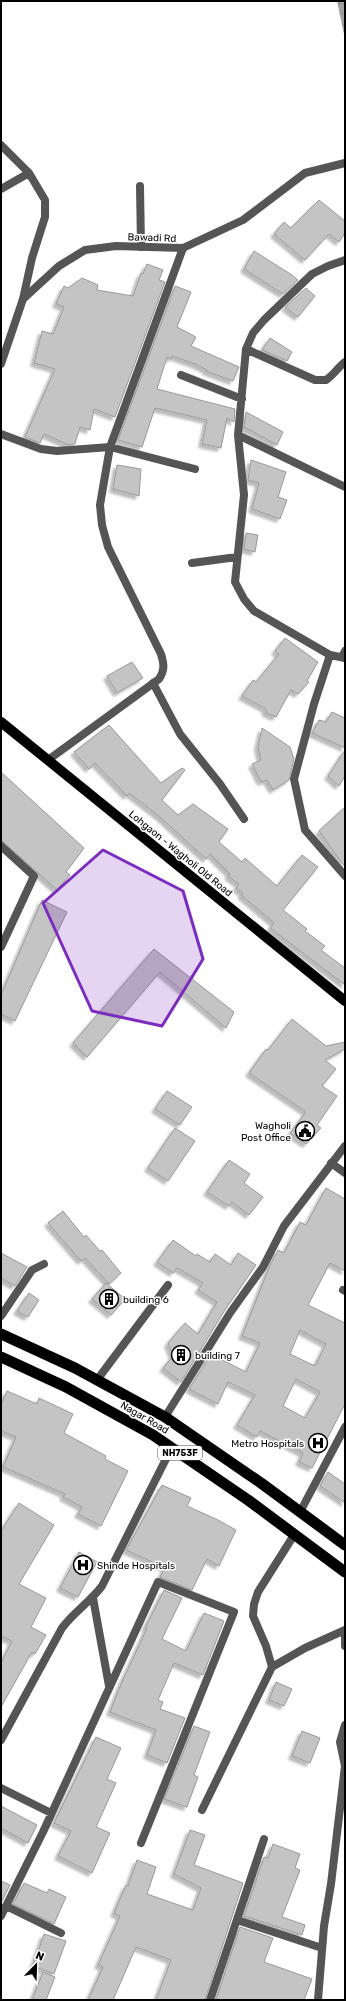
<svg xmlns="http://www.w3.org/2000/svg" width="346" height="2001" viewBox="0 0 346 2001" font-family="Rubik,sans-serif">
  <defs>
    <pattern id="water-waves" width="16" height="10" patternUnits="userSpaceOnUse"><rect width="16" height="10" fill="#a3a3a3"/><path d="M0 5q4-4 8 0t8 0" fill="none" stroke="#8b8b8b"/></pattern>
    <filter id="shadow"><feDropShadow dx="-3.5" dy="3.5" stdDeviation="1" flood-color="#0004"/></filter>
  </defs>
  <rect width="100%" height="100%" fill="#fff"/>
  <path fill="url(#water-waves)" d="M337,1H345V39Z"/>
  <path fill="#c4c4c4" stroke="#999" fill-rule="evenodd" filter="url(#shadow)" d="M319,200L345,221V233L339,242L329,234L305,260L274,234L284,222L291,228Z
    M254,251L292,275L298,280L283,294L244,269Z
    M147,264L163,270L159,280L165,282L115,417L94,409L90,430L80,427L75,444L69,445L44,434L40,443L25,437L55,369L34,363L42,331L53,334L64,307L56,304L64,286L68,288L82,278L98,285L97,290L133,296L141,273L143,274Z
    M175,286L191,292L177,327L196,337L191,346L239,367L233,381L206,371L207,370L195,364L172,356L171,359L167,357L157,389L235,409L234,422L227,418L221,448L202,444L207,420L155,408L142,447L118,440Z
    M306,288L315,296L298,317L285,307Z
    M270,338L292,352L287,361L262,350Z
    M246,412L283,432L277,445L244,427Z
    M251,460L286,472L278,497L287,500L280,519L252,509L259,483L248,480Z
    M117,465L141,469L139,496L113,489Z
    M246,533L258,535L255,552L244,549Z
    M285,638L318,662L307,681L309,682L298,694L291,690L276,717L266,713V709L242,696L253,680L256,682L279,654L275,651Z
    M132,662L143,678L117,693L107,676Z
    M332,712L345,718V748L312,733L319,720L326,722Z
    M109,725L161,783L182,768L185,770L162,800L178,815L193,804L228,829L219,842L242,862L245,858L277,886L302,855L318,867L283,910L307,929L305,931L325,946L321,950L345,968V985L270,928L274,923L241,895L243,893L236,888L239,884L228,876L230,874L210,854L206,859L159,816L129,793L127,796L95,763L89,769L74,752Z
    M262,728L290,747L294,759L289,780L273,790L267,780L261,782L252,764L261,760L258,747Z
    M345,750V776L339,786L328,776Z
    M1,772L84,848L66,872L70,875L57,890L1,840Z
    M345,807V867L319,831Z
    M42,900L67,912L15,1021L1,1014V995Z
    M154,949L234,1012L226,1028L160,972L87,1057L73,1043Z
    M292,1019L326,1046L345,1042V1049L325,1060L336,1069L322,1086L337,1096L317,1125L321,1128L306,1144L290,1133L306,1112L249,1073L266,1049L268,1050Z
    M167,1091L192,1107L180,1125L155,1109Z
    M175,1128L195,1141L168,1181L148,1168Z
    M229,1160L250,1174L244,1183L263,1197L249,1215L232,1202L229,1206L207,1192Z
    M326,1188L345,1199V1271L330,1263L308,1305L345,1323V1404L312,1468L299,1462L303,1453L260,1431L257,1437L237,1425L255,1395L228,1382L218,1404L189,1389L211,1354L246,1372L260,1343L242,1336L270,1265L278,1250L284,1253L300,1222L306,1225ZM300,1330L326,1344L315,1366L290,1354ZM296,1379L320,1392L305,1418L283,1406Z
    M63,1211L84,1237L86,1235L100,1251L102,1250L121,1273L109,1284L85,1258L81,1261L48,1223Z
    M173,1240L196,1256L197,1254L210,1262L215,1254L231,1265L238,1253L256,1265L225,1310L181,1382L163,1368L173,1356L168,1343L185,1323L198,1334L217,1302L198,1290L203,1283L177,1268L173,1273L157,1262Z
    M1,1253L27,1267L15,1286L1,1278Z
    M106,1283L125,1299L111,1315L92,1299Z
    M29,1293L39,1300L28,1317L17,1311Z
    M7,1391L37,1404L39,1398L73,1414L64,1433L106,1456L105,1459L128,1471L101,1526L78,1514L82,1507L63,1497L65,1494L3,1467L16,1437L1,1431V1404Z
    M328,1472L345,1484V1503L320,1486Z
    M162,1485L191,1498L187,1506L218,1520L236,1530L219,1566L207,1559L192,1590L160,1577L165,1568L126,1550Z
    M19,1503L54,1525L19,1584L46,1598L31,1627L46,1635L35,1654L32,1652L1,1707V1663L12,1641L1,1636V1531Z
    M79,1552L97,1562L78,1597L60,1588Z
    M164,1590L182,1598L162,1639L186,1651L204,1613L224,1621L203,1675L174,1663L158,1700L163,1702L160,1709L185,1718L167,1763L147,1755L156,1730L110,1712L121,1684L147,1628H145Z
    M276,1682L292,1689L284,1706L269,1700Z
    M194,1726L210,1732L194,1775L198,1777L187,1807L164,1799Z
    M302,1731L320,1738L310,1763L292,1756Z
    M96,1737L121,1748L107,1779L116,1783L96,1827L110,1833L92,1873L58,1856L71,1831L54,1823Z
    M1,1806L37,1825L28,1843L1,1828Z
    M190,1830L205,1835L194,1865L243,1883L205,2000H156L171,1960L136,1947L113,2000H88L103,1967L98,1965L120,1916L114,1913L126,1885L128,1886L137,1860L156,1867L147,1894L193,1910L201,1888L174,1874Z
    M273,1844L300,1854L295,1868L300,1870L282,1917L305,1925L302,1935L244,1916L264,1857L268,1858Z
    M1,1881L10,1885L2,1901L1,1900Z
    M24,1883L47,1893L49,1889L66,1897L54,1924L13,1904Z
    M240,1927L273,1938L264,1962L312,1979L304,2000H216Z
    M44,1934L66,1941L54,1974L33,1966Z
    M43,1972L55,1977L46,2000H32Z"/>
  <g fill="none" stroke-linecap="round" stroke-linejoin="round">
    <path stroke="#555" stroke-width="8" d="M342,657L345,651
      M153,683L180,734L220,784L244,819
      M1,846L34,876L1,947
      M300,1512L345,1427"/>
    <path stroke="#555" stroke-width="8" d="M1,145L29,173L45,200V217L32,258L23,299
      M140,186L141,247
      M1,189L29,173
      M345,260L328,266L312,274L264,320L253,333L246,349L238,435L244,495L235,582L244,599L254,611L330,655L314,704L294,779L305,830L345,876
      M246,349L315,380H326C334,375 338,367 345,362
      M181,375L242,399
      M1,434L41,449L57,451L110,447L195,469
      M238,435L345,487
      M192,563L237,557
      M330,655L345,658
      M48,760L159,679C165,670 164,664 161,654L108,547L102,525L100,505L110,447L183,248
      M331,1163L345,1173
      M343,1290L345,1291
      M1,1316L32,1270L44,1264
      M97,1380L168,1285
      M165,1417L230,1313L263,1267L284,1226L345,1146
      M93,1598L109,1686
      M345,1636V1646
      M272,1667L266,1646L253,1616L254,1604L258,1592L294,1535
      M1,1740L62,1628C74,1612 90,1602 102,1586L172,1447
      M1,1788L51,1813
      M202,1810L272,1667L305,1648L345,1630
      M6,1906L61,1933
      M1,1916L43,1832L158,1582L234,1612L141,1843
      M237,1920L322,1948
      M210,2000L264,1839
      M318,2000L324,1926L331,1884L345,1766L340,1742L345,1725"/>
    <path stroke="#555" stroke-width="8" d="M1,364L23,299L59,266L85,250L116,246L183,248L243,220L305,173L345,163"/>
    <path stroke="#000" stroke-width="10" d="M1,722L345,1001"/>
    <path stroke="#000" stroke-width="11" d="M1,1334L75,1368L165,1417L261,1483L345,1545
      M1,1357L66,1387L153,1435L248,1500L345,1572"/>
  </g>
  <path fill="#7b2cbf" fill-opacity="0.2" stroke="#7b2cbf" stroke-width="3" stroke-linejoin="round" d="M103,850L183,891L203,959L162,1026L92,1011L43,903Z"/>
  <defs>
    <g id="civic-ring" transform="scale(1)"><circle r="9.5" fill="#fff" stroke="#000" stroke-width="1.5"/><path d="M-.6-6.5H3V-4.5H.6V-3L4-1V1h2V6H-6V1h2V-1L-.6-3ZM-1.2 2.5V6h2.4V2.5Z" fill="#000"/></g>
    <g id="building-ring" transform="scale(1)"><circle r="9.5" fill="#fff" stroke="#000" stroke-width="1.5"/><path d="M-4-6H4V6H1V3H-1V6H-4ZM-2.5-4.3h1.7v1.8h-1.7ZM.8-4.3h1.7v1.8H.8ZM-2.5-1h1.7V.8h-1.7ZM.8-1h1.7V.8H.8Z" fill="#000"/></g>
    <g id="hospital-ring" transform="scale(1)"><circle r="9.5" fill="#fff" stroke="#000" stroke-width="1.5"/><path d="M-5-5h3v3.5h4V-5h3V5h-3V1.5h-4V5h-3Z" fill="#000"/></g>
  </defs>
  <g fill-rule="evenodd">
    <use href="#civic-ring" x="305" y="1131"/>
    <use href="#building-ring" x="109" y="1299"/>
    <use href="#building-ring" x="181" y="1355"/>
    <use href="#hospital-ring" x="318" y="1443"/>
    <use href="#hospital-ring" x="83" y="1565"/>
  </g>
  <g text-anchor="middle" stroke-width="3" stroke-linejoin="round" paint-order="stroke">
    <rect fill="#fff" stroke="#4c4c4c" stroke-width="1" x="158" y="1446" width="44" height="14" rx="3"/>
    <g font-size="9" font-weight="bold" fill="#000">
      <text x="180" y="1456">NH753F</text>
    </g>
    <g font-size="10" fill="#000" stroke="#fff">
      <text transform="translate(152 237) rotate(2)" y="4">Bawadi Rd</text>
      <text transform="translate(181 853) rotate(39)" y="4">Lohgaon - Wagholi Old Road</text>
      <text transform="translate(145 1417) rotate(30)" y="4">Nagar Road</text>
    </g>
    <g font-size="10" fill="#000" stroke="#fff" text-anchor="start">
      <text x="291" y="1129" text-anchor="end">Wagholi<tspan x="291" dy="12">Post Office</tspan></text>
      <text x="123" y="1303">building 6</text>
      <text x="195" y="1359">building 7</text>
      <text x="304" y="1447" text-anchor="end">Metro Hospitals</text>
      <text x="97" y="1569">Shinde Hospitals</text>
    </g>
  </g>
  <rect width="346" height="2001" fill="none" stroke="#000000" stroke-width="4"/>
  <g transform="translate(36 1965) rotate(23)" stroke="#ffffff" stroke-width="3" paint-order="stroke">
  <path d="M0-3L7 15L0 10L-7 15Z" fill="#000000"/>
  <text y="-6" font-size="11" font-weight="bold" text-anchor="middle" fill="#000000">N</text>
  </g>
</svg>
